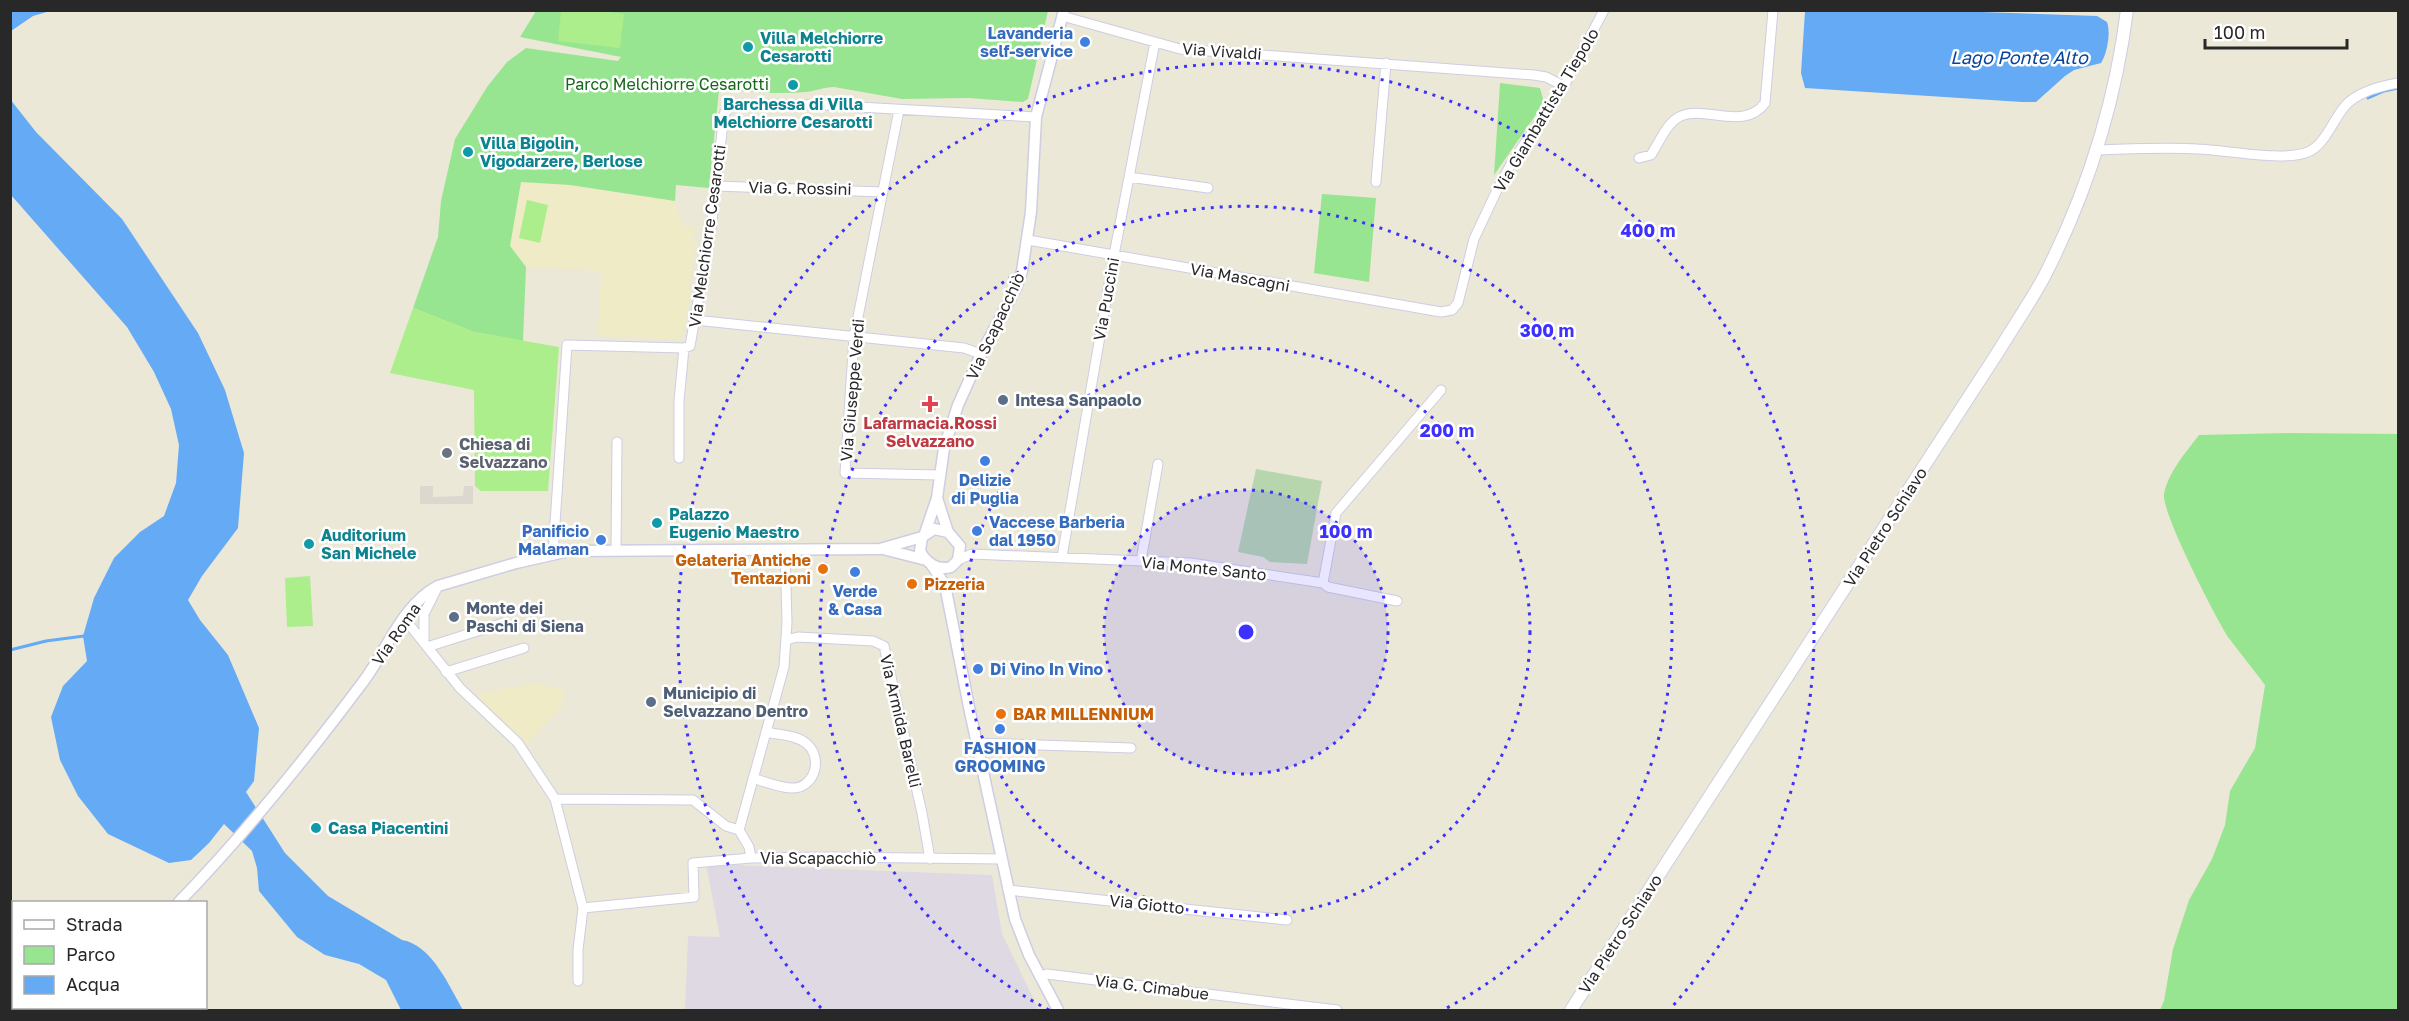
<svg xmlns="http://www.w3.org/2000/svg" width="2409" height="1021" viewBox="0 0 2409 1021" font-family="'Golos Text',sans-serif">
  <rect width="100%" height="100%" fill="#ebe8d8"/>
  <path fill="#ded9e3" d="M706,864L992,875L1002,934L1039,1010H685L688,936L720,937Z"/>
  <path fill="#eeebc6" d="M520,182L570,185L675,201L682,225L695,227L693,238L696,239L689,289H691L683,334L679,340L598,336L601,271L526,267L510,246Z
    M535,683L565,691L561,709L522,749L470,696Z"/>
  <path fill="#98e591" d="M536,11H1048L1028,99L1023,102L969,98L902,99L834,87C824,87 816,91 806,92C777,95 748,91 719,90L709,188L676,185L675,201L570,185L521,182L510,246L526,267L523,341L474,332L413,308L438,237L441,201L455,139L487,87L507,62L526,48L618,61L621,57L520,37Z
    M1500,83L1540,88L1544,103L1494,175Z
    M1322,194L1376,198L1369,282L1314,273Z
    M2291,433L2398,434V1010H2160L2164,1001L2173,949L2189,900L2212,859L2225,825L2230,791L2255,748L2265,685C2253,669 2240,653 2228,637C2216,618 2161,512 2164,494C2168,473 2186,452 2199,435Z"/>
  <path fill="#b8d6ae" d="M1256,469L1322,481L1307,564L1270,562L1263,557L1238,552Z"/>
  <path fill="#abee8b" d="M597,10L624,14L620,48L558,41L561,11Z
    M527,200L548,205L540,243L519,238Z
    M413,308L474,332L559,347L548,491H481L475,486L474,390L390,373Z
    M310,576L313,626L287,627L285,578Z"/>
  <path fill="#dbd9cf" d="M420,486H433V497L463,496L464,486H473V504H420Z"/>
  <path fill="#64aaf4" d="M11,10H50V11L33,16L11,31Z
    M1805,11H1950L2097,16L2107,22C2111,33 2107,54 2101,63L2074,70L2065,76L2036,102H2022L1805,88L1801,73Z
    M10,99L36,132L122,219L198,333L225,390L244,453L238,528L202,576L188,600L200,620L228,655L259,728L254,781L246,792L285,853L328,896L402,940C432,945 449,986 463,1010H401L386,980L359,964L325,955L297,937L259,891L257,868L252,851L224,824L209,843L191,860L169,863L108,834L78,796L60,760L51,717L63,686L87,661L83,636L94,598L114,558L140,532L164,516L176,483L179,445L171,409L154,372L127,327L11,195Z"/>
  <g fill="none" stroke-linecap="round" stroke-linejoin="round">
    <path stroke="#64aaf4" stroke-width="3" d="M2368,98L2384,91L2398,88
      M10,650L46,641L84,636"/>
    <g stroke="#cecde2" stroke-width="11">
      <path id="minor" d="M1062,16L1180,49L1534,75L1546,77L1564,86
        M899,110L854,337L845,473L939,475
        M2098,150C2131,149 2165,147 2198,149C2226,150 2284,162 2308,152C2325,145 2333,120 2345,106C2357,92 2381,86 2398,83
        M1639,158L1651,155C1659,143 1666,124 1679,117C1704,104 1744,132 1765,103L1773,10
        M1129,177L1208,188
        M1376,182L1386,63
        M716,186L883,192
        M1028,240L1441,312L1452,310L1458,303L1474,239L1497,190L1512,162L1564,86L1604,10
        M695,320L964,348L981,354
        M679,458V401L684,348
        M616,550L617,442
        M553,553L567,345L684,348L690,346L711,229L724,114L733,104L824,105L1036,117
        M1062,557L1114,255L1155,42
        M958,560L972,554L1191,563L1323,583L1328,587L1397,601
        M1141,561L1158,464
        M1323,583L1336,513L1441,390
        M403,621L412,628L460,688L518,743L555,799L583,908L578,950V981
        M786,640L798,637L873,641L884,646L922,813L930,859
        M424,643V614L438,586
        M427,647L503,623
        M446,672L524,648
        M976,743L1131,748
        M753,778C765,782 778,787 790,788C814,790 824,759 807,744C797,735 779,735 766,732
        M555,799L693,800L726,826L739,830L749,847L751,858L832,857L1001,859
        M739,830L784,667L787,623L785,550
        M1008,890L1287,920
        M583,908L694,897L693,863L751,858
        M1040,977L1047,974L1337,1010
        M46,1008L47,1010
        M183,1008L185,1010"/>
    </g>
    <g stroke="#cecde2" stroke-width="13">
      <path id="tertiary" d="M937,498L948,532
        M934,529L948,532L960,546L958,560L951,567C938,571 926,563 920,551L922,537Z
        M925,533L937,498L944,448L958,405L981,354L1016,288L1022,271L1031,212L1036,117L1064,10
        M883,549L926,560
        M931,564L945,585L970,712L1015,919L1029,955L1058,1010
        M179,902C245,834 306,758 363,682C387,650 402,605 438,586L516,563L569,551L880,549L922,537
        M10,948L14,947"/>
    </g>
    <g stroke="#cecde2" stroke-width="14">
      <path id="secondary" d="M1571,1010L1998,352C2013,327 2030,303 2044,277C2087,193 2115,105 2127,10"/>
    </g>
    <use href="#minor" stroke="#fff" stroke-width="9"/>
    <use href="#tertiary" stroke="#fff" stroke-width="10"/>
    <use href="#secondary" stroke="#fff" stroke-width="12"/>
  </g>
  <circle cx="1246" cy="632" r="142" fill="#3e31ff" fill-opacity=".12"/>
  <g fill="none" stroke="#3e31ff" stroke-width="3" stroke-dasharray="3 6">
    <circle cx="1246" cy="632" r="142"/>
    <circle cx="1246" cy="632" r="284"/>
    <path d="M1049 1010A426 426 0 1 1 1443 1010"/>
    <path d="M821 1008A568 568 0 1 1 1671 1008"/>
  </g>
  <g fill="#3f7fe0" stroke="#fff" stroke-width="2">
    <circle cx="1085" cy="42" r="6"/>
    <circle cx="985" cy="461" r="6"/>
    <circle cx="977" cy="531" r="6"/>
    <circle cx="601" cy="540" r="6"/>
    <circle cx="855" cy="572" r="6"/>
    <circle cx="978" cy="669" r="6"/>
    <circle cx="1000" cy="729" r="6"/>
  </g>
  <g fill="#0f9aa8" stroke="#fff" stroke-width="2">
    <circle cx="748" cy="47" r="6"/>
    <circle cx="793" cy="85" r="6"/>
    <circle cx="468" cy="152" r="6"/>
    <circle cx="657" cy="523" r="6"/>
    <circle cx="309" cy="544" r="6"/>
    <circle cx="316" cy="828" r="6"/>
  </g>
  <g fill="#5c6f8a" stroke="#fff" stroke-width="2">
    <circle cx="1003" cy="400" r="6"/>
    <circle cx="454" cy="617" r="6"/>
    <circle cx="651" cy="702" r="6"/>
  </g>
  <path fill="#e0444e" stroke="#fff" stroke-width="2" d="M927 395h6v6h6v6h-6v6h-6v-6h-6v-6h6z"/>
  <circle fill="#6b7280" stroke="#fff" stroke-width="2" cx="447" cy="453" r="6"/>
  <g fill="#e8710a" stroke="#fff" stroke-width="2">
    <circle cx="823" cy="569" r="6"/>
    <circle cx="912" cy="584" r="6"/>
    <circle cx="1001" cy="714" r="6"/>
  </g>
  <g text-anchor="middle" stroke-width="5" stroke-linejoin="round" paint-order="stroke">
    <g font-size="16" font-weight="bold" fill="#366cbe" stroke="#fff">
      <text x="1073" y="39" text-anchor="end">Lavanderia<tspan x="1073" dy="18">self-service</tspan></text>
      <text x="985" y="486">Delizie<tspan x="985" dy="18">di Puglia</tspan></text>
      <text x="989" y="528" text-anchor="start">Vaccese Barberia<tspan x="989" dy="18">dal 1950</tspan></text>
      <text x="589" y="537" text-anchor="end">Panificio<tspan x="589" dy="18">Malaman</tspan></text>
      <text x="855" y="597">Verde<tspan x="855" dy="18">&amp; Casa</tspan></text>
      <text x="990" y="675" text-anchor="start">Di Vino In Vino</text>
      <text x="1000" y="754">FASHION<tspan x="1000" dy="18">GROOMING</tspan></text>
    </g>
    <g font-size="16" font-weight="bold" fill="#0d838f" stroke="#fff" text-anchor="start">
      <text x="760" y="44">Villa Melchiorre<tspan x="760" dy="18">Cesarotti</tspan></text>
      <text x="793" y="110" text-anchor="middle">Barchessa di Villa<tspan x="793" dy="18">Melchiorre Cesarotti</tspan></text>
      <text x="480" y="149">Villa Bigolin,<tspan x="480" dy="18">Vigodarzere, Berlose</tspan></text>
      <text x="669" y="520">Palazzo<tspan x="669" dy="18">Eugenio Maestro</tspan></text>
      <text x="321" y="541">Auditorium<tspan x="321" dy="18">San Michele</tspan></text>
      <text x="328" y="834">Casa Piacentini</text>
    </g>
    <g font-size="16" fill="#282828" stroke="#fff">
      <text transform="translate(1222 51) rotate(4)" y="6">Via Vivaldi</text>
      <text transform="translate(1546 110) rotate(-59)" y="6">Via Giambattista Tiepolo</text>
      <text transform="translate(800 188) rotate(1)" y="6">Via G. Rossini</text>
      <text transform="translate(707 236) rotate(-82)" y="6">Via Melchiorre Cesarotti</text>
      <text transform="translate(1240 277) rotate(10)" y="6">Via Mascagni</text>
      <text transform="translate(1106 299) rotate(-80)" y="6">Via Puccini</text>
      <text transform="translate(995 326) rotate(-65)" y="6">Via Scapacchiò</text>
      <text transform="translate(852 390) rotate(-85)" y="6">Via Giuseppe Verdi</text>
      <text transform="translate(1885 527) rotate(-57)" y="6">Via Pietro Schiavo</text>
      <text transform="translate(1204 568) rotate(6)" y="6">Via Monte Santo</text>
      <text transform="translate(396 634) rotate(-55)" y="6">Via Roma</text>
      <text transform="translate(901 721) rotate(77)" y="6">Via Armida Barelli</text>
      <text x="818" y="864">Via Scapacchiò</text>
      <text transform="translate(1147 904) rotate(6)" y="6">Via Giotto</text>
      <text transform="translate(1620 934) rotate(-57)" y="6">Via Pietro Schiavo</text>
      <text transform="translate(1152 987) rotate(7)" y="6">Via G. Cimabue</text>
    </g>
    <g font-size="16" fill="#156719" stroke="#fff">
      <text x="667" y="90">Parco Melchiorre Cesarotti</text>
    </g>
    <g font-size="16" font-weight="bold" fill="#4e5e75" stroke="#fff" text-anchor="start">
      <text x="1015" y="406">Intesa Sanpaolo</text>
      <text x="466" y="614">Monte dei<tspan x="466" dy="18">Paschi di Siena</tspan></text>
      <text x="663" y="699">Municipio di<tspan x="663" dy="18">Selvazzano Dentro</tspan></text>
    </g>
    <g font-size="16" font-weight="bold" fill="#be3a42" stroke="#fff">
      <text x="930" y="429">Lafarmacia.Rossi<tspan x="930" dy="18">Selvazzano</tspan></text>
    </g>
    <g font-size="16" font-weight="bold" fill="#5b616d" stroke="#fff" text-anchor="start">
      <text x="459" y="450">Chiesa di<tspan x="459" dy="18">Selvazzano</tspan></text>
    </g>
    <g font-size="16" font-weight="bold" fill="#c56008" stroke="#fff" text-anchor="start">
      <text x="811" y="566" text-anchor="end">Gelateria Antiche<tspan x="811" dy="18">Tentazioni</tspan></text>
      <text x="924" y="590">Pizzeria</text>
      <text x="1013" y="720">BAR MILLENNIUM</text>
    </g>
    <g font-size="18" font-style="italic" fill="#06439d" stroke="#fff">
      <text x="2019" y="64">Lago Ponte Alto</text>
    </g>
  </g>
  <circle cx="1246" cy="632" r="9" fill="#3e31ff" stroke="#fff" stroke-width="3"/>
  <g font-size="18" text-anchor="middle" font-weight="bold" fill="#3e31ff" stroke="#fff" stroke-width="5" stroke-linejoin="round" paint-order="stroke">
    <text x="1648" y="237">400 m</text>
    <text x="1547" y="337">300 m</text>
    <text x="1447" y="437">200 m</text>
    <text x="1346" y="538">100 m</text>
  </g>
  <rect width="2409" height="1021" fill="none" stroke="#282828" stroke-width="24"/>
  <rect x="12" y="901" width="195" height="108" fill="#ffffff" stroke="#a9a9a9" stroke-width="1.5"/>
  <rect x="24" y="920" width="30" height="9" fill="#ffffff" stroke="#a9a9a9" stroke-width="1.5"/>
  <text x="66" y="931" font-size="18" fill="#282828">Strada</text>
  <rect x="24" y="946" width="30" height="18" fill="#98e591" stroke="#a9a9a9" stroke-width="1.5"/>
  <text x="66" y="961" font-size="18" fill="#282828">Parco</text>
  <rect x="24" y="976" width="30" height="18" fill="#64aaf4" stroke="#a9a9a9" stroke-width="1.5"/>
  <text x="66" y="991" font-size="18" fill="#282828">Acqua</text>
  <path d="M2205 39v9h142v-9" fill="none" stroke="#282828" stroke-width="3"/>
  <text x="2214" y="39" font-size="18" fill="#282828" stroke="#ffffff" stroke-width="4.5" paint-order="stroke">100 m</text>
</svg>
